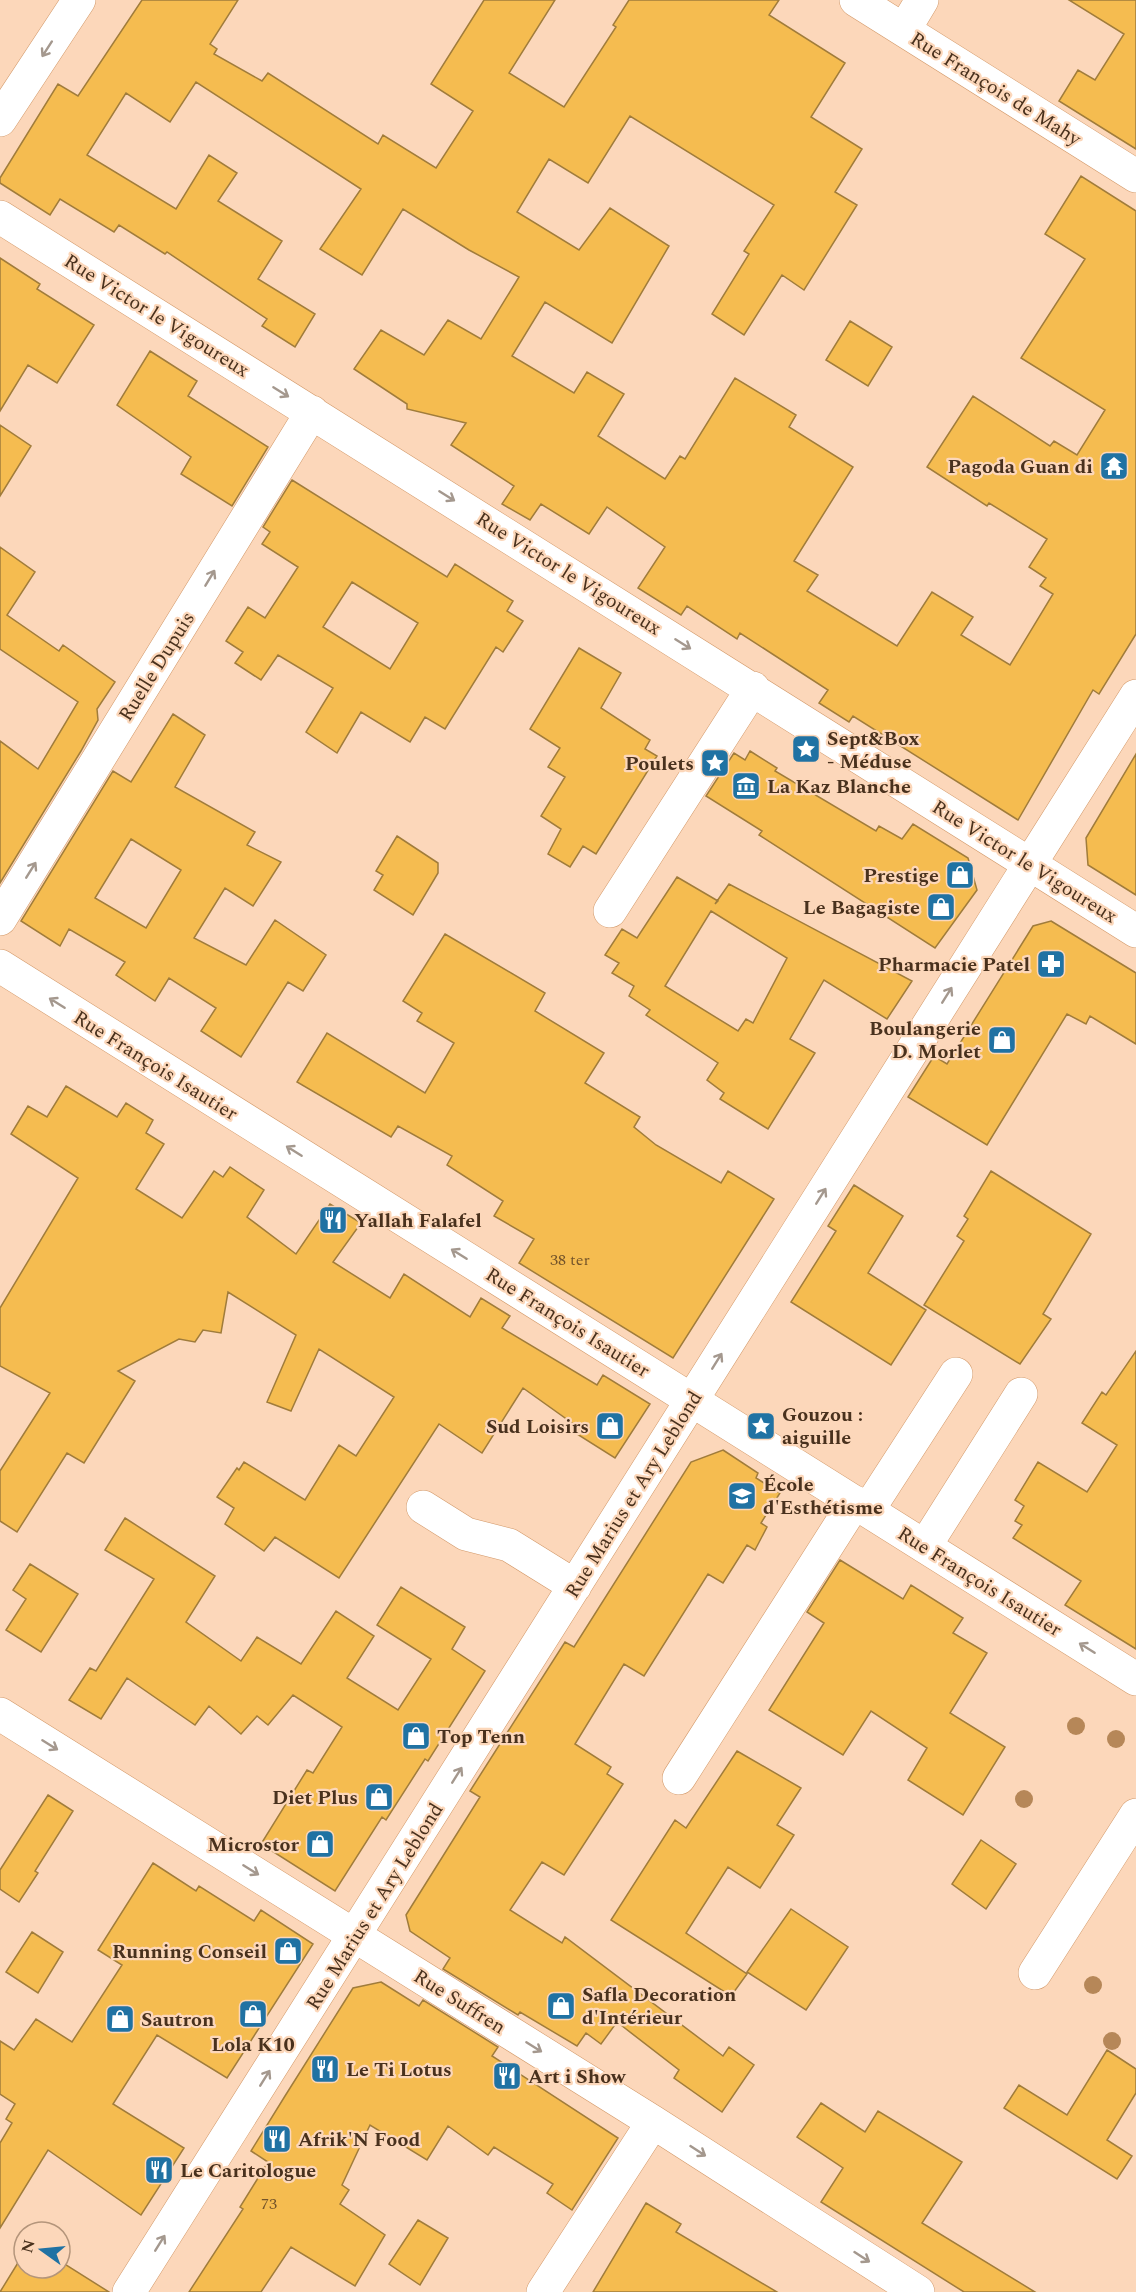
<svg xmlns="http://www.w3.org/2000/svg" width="1136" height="2292" viewBox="0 0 1136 2292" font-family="Spectral,serif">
  <rect width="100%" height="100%" fill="#fcd7ba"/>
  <path fill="#f5bc50" stroke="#a07c3b" stroke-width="1.5" fill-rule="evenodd" d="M142,0H238L210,44L217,49L214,54L262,81L268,73L378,144L383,135L436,168L473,111L431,84L484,0H555L509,73L564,107L616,27L613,25L629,0H779L769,15L845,63L811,117L862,149L835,192L857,205L804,290L782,275L744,335L712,314L749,254L744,251L774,205L630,116L588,183L549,159L517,212L579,250L610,208L669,246L612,343L545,302L512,356L574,393L587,372L624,394L598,436L665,479L680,456L685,459L735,378L796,415L789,427L853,467L794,561L818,575L807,591L897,646L932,592L973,617L961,635L1010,665L1053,594L1040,586L1046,578L1029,567L1047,539L989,503L987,506L927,467L973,396L1050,446L1054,441L1077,455L1105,410L1021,358L1085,259L1045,234L1081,176L1136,211V634L1099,694L1093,690L1018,820L853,716L849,722L819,703L828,690L740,633L737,639L687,606L681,615L638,588L665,547L607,507L589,534L541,504L530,520L502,504L514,486L451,445L466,423L407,409V404L354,369L381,330L424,355L448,320L481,339L519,277L469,250L403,209L362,275L320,249L361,189L196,82L170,122L126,93L87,155L176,209L209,155L237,173L218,201L282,241L258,279L315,314L295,347L262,326L267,319L167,252L165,254L119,225L114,232L60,199L50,215L0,183V178L58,84L78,96Z
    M1069,0H1136V149L1059,101L1078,70L1095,80L1124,34Z
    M0,258L40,284L37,289L94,325L57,383L28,365L0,411Z
    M850,321L892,347L868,386L826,360Z
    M150,351L197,381L188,396L268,447L232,506L181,474L191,457L117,405Z
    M0,425L31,446L0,496Z
    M292,480L447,577L455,564L513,601L507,611L523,621L503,652L496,647L445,729L425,717L410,742L361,712L337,753L306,732L333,688L278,655L261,680L235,663L243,652L226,641L248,607L265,618L298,567L262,544L270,532L263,527ZM352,582L418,623L390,669L323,627Z
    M0,547L35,572L7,615L59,651L63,645L115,682L97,709L98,720L81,751L0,883V741L38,769L78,702L0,649Z
    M579,648L621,673L601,708L650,740L645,749L657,756L596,854L583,846L570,867L548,854L561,829L541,816L565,777L548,767L560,748L530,729Z
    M173,714L205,735L175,787L255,832L247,845L281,862L253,906L225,888L194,938L246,965L275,920L326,955L303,991L288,982L241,1057L201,1031L216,1008L169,978L155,1001L116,975L125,962L69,929L60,946L21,921L113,771L131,782ZM131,839L181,870L146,928L95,898Z
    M750,751L777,768L775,771L876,831L879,826L902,839L913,824L968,858L977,890L935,948L759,835L762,831L706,796L734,753L745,760Z
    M1136,754V895L1088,865L1086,838Z
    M397,836L438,863V873L413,915L374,890L383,875L376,871Z
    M677,877L718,901L715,904L729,884L912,981L887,1019L824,980L790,1039L815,1053L768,1129L720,1099L724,1093L707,1080L718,1063L646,1015L650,1010L629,996L634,986L612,973L619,963L605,955L622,929L637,938ZM711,911L787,958L753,1023L746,1019L738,1031L665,986Z
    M1051,921L1136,973V1044L1090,1016L1086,1024L1067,1014L987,1145L908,1097L934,1056L947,1064L1033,926Z
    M445,934L545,993L535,1011L604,1053L585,1083L640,1117L634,1127L656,1145L721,1183L728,1171L774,1199L673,1358L519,1263L534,1239L494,1216L503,1201L447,1165L452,1156L398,1126L391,1137L297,1082L327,1033L425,1093L454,1043L417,1021L422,1013L403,1001Z
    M66,1086L117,1117L126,1103L153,1120L146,1133L164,1144L136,1189L182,1218L214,1171L223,1177L230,1167L264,1190L247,1217L296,1254L330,1204L361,1223L333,1262L390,1298L404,1274L470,1317L481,1298L510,1316L502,1328L597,1385L603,1375L650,1404L615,1458L569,1429L572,1423L523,1388L482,1453L439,1424L339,1578L275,1537L264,1551L225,1524L234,1508L217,1497L237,1468L239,1470L244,1462L305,1500L339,1445L356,1456L394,1397L319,1349L291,1411L267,1402L296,1335L228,1292L221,1333L203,1330L195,1342L179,1339L118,1371L135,1381L84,1463L67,1453L17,1532L0,1521V1471L50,1393L0,1366V1308L78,1178L11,1134L28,1106L47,1117Z
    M991,1171L1091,1234L1043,1314L1051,1319L1020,1364L924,1305L964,1241L957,1236L968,1219L964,1216Z
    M854,1185L903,1216L868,1273L926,1310L891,1365L791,1302L836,1231L828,1226Z
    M1136,1351V1649L1065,1605L1081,1581L1013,1538L1022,1525L1015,1521L1024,1506L1015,1500L1038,1462L1087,1492L1117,1445L1082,1423L1102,1392L1106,1395Z
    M723,1450L758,1473L756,1478L780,1493L761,1523L767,1527L755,1550L747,1545L723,1583L708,1574L644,1676L624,1664L575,1744L611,1767L607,1774L623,1784L564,1875L542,1862L510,1910L562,1943L565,1937L723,2056L729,2047L754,2065L722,2112L674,2078L679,2070L617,2022L601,2044L586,2033L577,2046L520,2012L518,2015L443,1969L450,1958L410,1931L406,1915L480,1797L470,1791L565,1642L574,1647L691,1462Z
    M125,1518L215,1576L186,1622L241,1661L257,1637L301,1664L336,1611L374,1636L347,1678L398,1710L431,1659L377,1625L401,1587L465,1627L452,1649L485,1671L428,1761L425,1759L386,1820L382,1817L335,1891L261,1844L307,1770L313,1773L342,1727L293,1695L268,1725L257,1716L241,1734L209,1706L195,1725L127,1678L101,1719L69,1700L90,1668L96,1671L154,1579L105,1550Z
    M840,1560L903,1599L911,1585L963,1618L953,1633L987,1653L950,1713L1005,1747L963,1815L908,1780L927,1748L871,1711L843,1755L769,1710L824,1623L807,1612Z
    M30,1564L78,1594L41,1652L6,1630L26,1599L13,1590Z
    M737,1751L801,1788L777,1825L794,1835L760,1888L728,1867L686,1933L747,1974L731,1996L611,1920L675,1820L686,1828Z
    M48,1795L73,1811L35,1871L38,1873L19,1902L0,1889V1870Z
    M981,1840L1016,1864L986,1909L952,1884Z
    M153,1863L196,1891L199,1886L254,1921L261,1910L313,1944L227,2078L157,2035L113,2104L184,2148L141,2215L48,2150L0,2228V2143L12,2123L6,2119L15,2104L0,2094V2041L14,2050L36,2019L72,2042L122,1965L98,1950Z
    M791,1909L848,1947L806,2010L747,1972Z
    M32,1932L63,1952L38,1993L6,1972Z
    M381,1982L419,2006L423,2000L498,2047L492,2056L618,2138L572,2210L547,2193L553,2184L494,2147L488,2155L448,2126L427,2160L370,2125L342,2185L349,2190L340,2204L385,2235L355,2286L291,2247L261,2292H189L243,2209L240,2207L268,2162L251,2151L285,2096L353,1988Z
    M1107,2050L1136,2069V2093L1107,2140L1132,2156L1117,2179L1004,2108L1019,2085L1067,2115Z
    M821,2103L865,2132L878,2111L962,2162L922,2223L1035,2292H964L821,2202L843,2168L797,2137Z
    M646,2203L681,2224L676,2232L777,2292H593Z
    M418,2220L448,2238L420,2285L389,2264Z
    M24,2253V2268H60V2261L109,2292H0Z"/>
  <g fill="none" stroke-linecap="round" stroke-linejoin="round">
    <g stroke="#d29868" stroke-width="34">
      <path id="minor" d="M856,0L1136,176
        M904,30L922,0
        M0,120L79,0
        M0,217L1136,931
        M610,911L753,688
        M0,919L312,412
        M0,966L1136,1679
        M423,1507L466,1534L509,1545L575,1586
        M868,1510L956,1374
        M925,1546L1021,1394
        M0,1714L653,2122L918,2292
        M679,1778L855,1502
        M1035,1973L1136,1815
        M129,2292L1136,696
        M543,2292L653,2122"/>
    </g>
    <use href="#minor" stroke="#fff" stroke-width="33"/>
  </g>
  <g fill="#b68758">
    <circle cx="1076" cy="1726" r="9"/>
    <circle cx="1116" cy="1739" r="9"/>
    <circle cx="1024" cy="1799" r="9"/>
    <circle cx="1093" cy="1985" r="9"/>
    <circle cx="1112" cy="2041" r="9"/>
  </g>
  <defs><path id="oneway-shaft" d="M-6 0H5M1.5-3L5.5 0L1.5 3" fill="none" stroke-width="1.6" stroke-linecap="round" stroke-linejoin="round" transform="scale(1.5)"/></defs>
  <g stroke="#a4988e">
    <use href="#oneway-shaft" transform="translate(47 49) rotate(123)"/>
    <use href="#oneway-shaft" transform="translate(281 392) rotate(32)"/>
    <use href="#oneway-shaft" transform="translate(447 496) rotate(32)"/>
    <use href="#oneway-shaft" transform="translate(210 578) rotate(-59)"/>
    <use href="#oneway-shaft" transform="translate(683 644) rotate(32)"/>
    <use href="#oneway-shaft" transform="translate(31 870) rotate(-58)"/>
    <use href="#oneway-shaft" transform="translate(947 995) rotate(-58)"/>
    <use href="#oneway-shaft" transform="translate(57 1003) rotate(-148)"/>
    <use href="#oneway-shaft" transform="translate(294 1151) rotate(-148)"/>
    <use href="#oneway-shaft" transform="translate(821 1196) rotate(-58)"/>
    <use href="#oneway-shaft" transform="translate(459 1254) rotate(-148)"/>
    <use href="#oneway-shaft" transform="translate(717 1361) rotate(-58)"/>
    <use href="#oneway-shaft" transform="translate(1087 1648) rotate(-148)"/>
    <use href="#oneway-shaft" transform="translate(50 1745) rotate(32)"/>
    <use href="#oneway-shaft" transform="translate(457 1775) rotate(-58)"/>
    <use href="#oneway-shaft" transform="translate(251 1870) rotate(32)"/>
    <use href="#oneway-shaft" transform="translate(534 2047) rotate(32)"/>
    <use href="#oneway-shaft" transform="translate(265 2078) rotate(-58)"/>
    <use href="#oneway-shaft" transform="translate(698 2151) rotate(33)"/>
    <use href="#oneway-shaft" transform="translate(160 2243) rotate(-58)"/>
    <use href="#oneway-shaft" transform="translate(862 2257) rotate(33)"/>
  </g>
  <defs>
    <g id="temple-square" transform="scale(1.5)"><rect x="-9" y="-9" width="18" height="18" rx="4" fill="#2072a3" stroke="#fcd7ba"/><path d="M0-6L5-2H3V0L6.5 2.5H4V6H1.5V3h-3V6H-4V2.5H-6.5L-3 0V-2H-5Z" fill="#fff"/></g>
    <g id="sight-square" transform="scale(1.5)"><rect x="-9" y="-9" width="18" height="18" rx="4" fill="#2072a3" stroke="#fcd7ba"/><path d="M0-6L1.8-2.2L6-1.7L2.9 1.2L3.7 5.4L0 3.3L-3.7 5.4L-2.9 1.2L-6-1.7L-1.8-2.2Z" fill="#fff"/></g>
    <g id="museum-square" transform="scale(1.5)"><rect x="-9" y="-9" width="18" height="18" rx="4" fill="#2072a3" stroke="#fcd7ba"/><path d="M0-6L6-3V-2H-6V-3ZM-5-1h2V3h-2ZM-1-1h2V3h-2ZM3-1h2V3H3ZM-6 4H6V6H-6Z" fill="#fff"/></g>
    <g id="shop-square" transform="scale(1.5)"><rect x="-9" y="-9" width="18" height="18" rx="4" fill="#2072a3" stroke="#fcd7ba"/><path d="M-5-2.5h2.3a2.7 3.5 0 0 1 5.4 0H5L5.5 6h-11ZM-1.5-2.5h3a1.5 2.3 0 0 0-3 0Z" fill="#fff"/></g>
    <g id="pharmacy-square" transform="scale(1.5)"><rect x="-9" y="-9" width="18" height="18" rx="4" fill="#2072a3" stroke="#fcd7ba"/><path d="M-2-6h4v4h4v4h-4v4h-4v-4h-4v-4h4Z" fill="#fff"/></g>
    <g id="restaurant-square" transform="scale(1.5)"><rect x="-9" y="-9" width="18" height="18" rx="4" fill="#2072a3" stroke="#fcd7ba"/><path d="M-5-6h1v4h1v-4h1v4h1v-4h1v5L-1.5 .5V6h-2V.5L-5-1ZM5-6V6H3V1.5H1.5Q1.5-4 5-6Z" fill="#fff"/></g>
    <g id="school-square" transform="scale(1.5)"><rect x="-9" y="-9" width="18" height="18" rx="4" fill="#2072a3" stroke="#fcd7ba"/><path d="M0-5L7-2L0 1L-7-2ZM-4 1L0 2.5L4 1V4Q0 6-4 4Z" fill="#fff"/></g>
  </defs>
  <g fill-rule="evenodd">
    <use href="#temple-square" x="1114" y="466"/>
    <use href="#sight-square" x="806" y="749"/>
    <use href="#sight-square" x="715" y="763"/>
    <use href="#museum-square" x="746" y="786"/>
    <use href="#shop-square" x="960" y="875"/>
    <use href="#shop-square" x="941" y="907"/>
    <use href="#pharmacy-square" x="1051" y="964"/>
    <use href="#shop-square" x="1002" y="1040"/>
    <use href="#restaurant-square" x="333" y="1220"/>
    <use href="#shop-square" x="610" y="1426"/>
    <use href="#sight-square" x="761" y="1426"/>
    <use href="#school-square" x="742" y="1496"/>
    <use href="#shop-square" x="416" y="1736"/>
    <use href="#shop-square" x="379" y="1797"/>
    <use href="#shop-square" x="320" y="1844"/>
    <use href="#shop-square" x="288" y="1951"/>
    <use href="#shop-square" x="561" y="2006"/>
    <use href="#shop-square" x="253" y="2014"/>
    <use href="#shop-square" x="120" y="2019"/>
    <use href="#restaurant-square" x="325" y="2069"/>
    <use href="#restaurant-square" x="507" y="2076"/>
    <use href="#restaurant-square" x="277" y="2139"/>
    <use href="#restaurant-square" x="159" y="2170"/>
  </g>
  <g text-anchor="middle" stroke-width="4.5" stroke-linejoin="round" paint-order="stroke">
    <g font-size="16" fill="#74542a">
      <text x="570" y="1265">38 ter</text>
      <text x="269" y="2209">73</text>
    </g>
    <g font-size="20" fill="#49311d" stroke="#fcd7ba">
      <text transform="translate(996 88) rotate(32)" y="7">Rue François de Mahy</text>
      <text transform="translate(157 315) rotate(32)" y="7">Rue Victor le Vigoureux</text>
      <text transform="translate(569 573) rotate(32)" y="7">Rue Victor le Vigoureux</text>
      <text transform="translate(156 666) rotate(-58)" y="7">Ruelle Dupuis</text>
      <text transform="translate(1025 861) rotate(32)" y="7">Rue Victor le Vigoureux</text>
      <text transform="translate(156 1065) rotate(32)" y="7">Rue François Isautier</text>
      <text transform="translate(568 1322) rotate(32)" y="7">Rue François Isautier</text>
      <text transform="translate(633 1494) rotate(-58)" y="7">Rue Marius et Ary Leblond</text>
      <text transform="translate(980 1581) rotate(32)" y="7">Rue François Isautier</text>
      <text transform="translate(374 1906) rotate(-58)" y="7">Rue Marius et Ary Leblond</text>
      <text transform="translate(460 2001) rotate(32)" y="7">Rue Suffren</text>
    </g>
    <g font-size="20" font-weight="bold" fill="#49311d" stroke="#fcd7ba" text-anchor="start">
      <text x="1093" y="473" text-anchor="end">Pagoda Guan di</text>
      <text x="827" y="745">Sept&amp;Box<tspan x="827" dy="23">- Méduse</tspan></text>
      <text x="694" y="770" text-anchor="end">Poulets</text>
      <text x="767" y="793">La Kaz Blanche</text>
      <text x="939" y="882" text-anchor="end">Prestige</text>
      <text x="920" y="914" text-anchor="end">Le Bagagiste</text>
      <text x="1030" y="971" text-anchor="end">Pharmacie Patel</text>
      <text x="981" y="1035" text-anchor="end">Boulangerie<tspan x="981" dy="23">D. Morlet</tspan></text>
      <text x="354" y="1227">Yallah Falafel</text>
      <text x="782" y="1421">Gouzou :<tspan x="782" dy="23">aiguille</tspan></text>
      <text x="589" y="1433" text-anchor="end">Sud Loisirs</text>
      <text x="763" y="1491">École<tspan x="763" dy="23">d'Esthétisme</tspan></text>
      <text x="437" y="1743">Top Tenn</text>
      <text x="358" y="1804" text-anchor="end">Diet Plus</text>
      <text x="299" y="1851" text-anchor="end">Microstor</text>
      <text x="267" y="1958" text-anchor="end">Running Conseil</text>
      <text x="582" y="2001">Safla Decoration<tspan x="582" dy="23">d'Intérieur</tspan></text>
      <text x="141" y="2026">Sautron</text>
      <text x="253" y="2051" text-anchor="middle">Lola K10</text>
      <text x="346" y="2076">Le Ti Lotus</text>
      <text x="528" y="2083">Art i Show</text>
      <text x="298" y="2146">Afrik'N Food</text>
      <text x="180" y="2177">Le Caritologue</text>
    </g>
  </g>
  <g transform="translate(42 2250) rotate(285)"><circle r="28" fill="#fcd7ba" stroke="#b4957b" stroke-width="1.5"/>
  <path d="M0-4.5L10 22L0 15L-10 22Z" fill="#2072a3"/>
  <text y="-9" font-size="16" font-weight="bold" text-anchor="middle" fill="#49311d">N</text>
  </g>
</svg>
